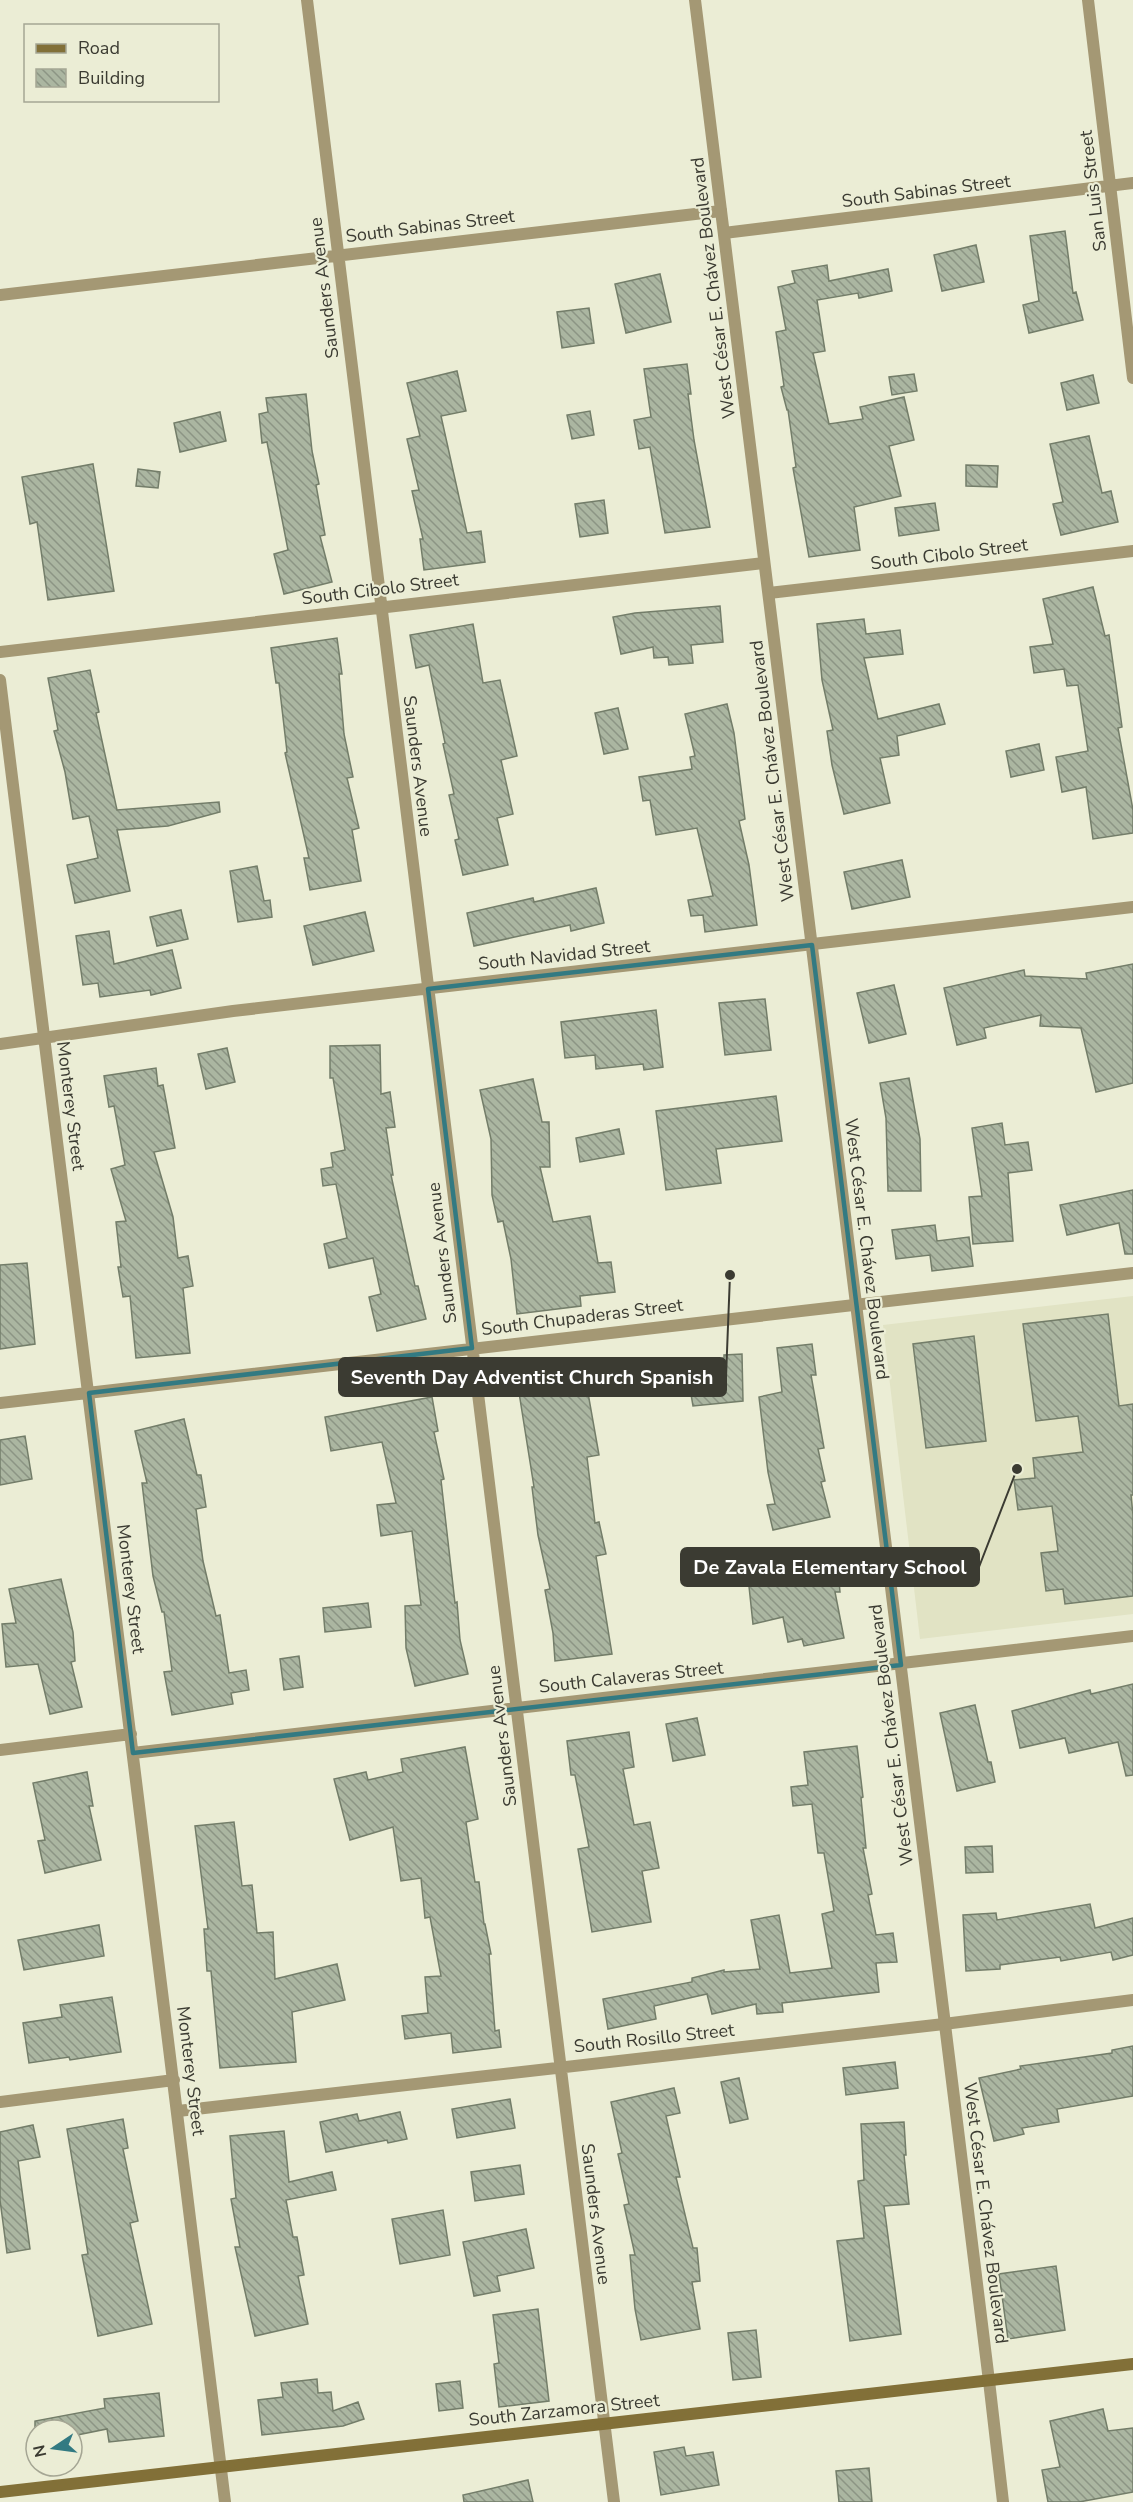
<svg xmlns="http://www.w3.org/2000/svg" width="1133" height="2502" viewBox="0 0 1133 2502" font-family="'Nunito Sans',sans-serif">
  <defs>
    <pattern id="building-back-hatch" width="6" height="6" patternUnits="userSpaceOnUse" patternTransform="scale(1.5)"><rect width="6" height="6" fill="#abb6a1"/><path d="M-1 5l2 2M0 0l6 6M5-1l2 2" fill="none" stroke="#8c9584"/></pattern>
  </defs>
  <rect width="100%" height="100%" fill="#ebedd5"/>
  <path fill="#e1e3c4" d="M1133,1296V1614L920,1639L883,1325Z"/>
  <path fill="url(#building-back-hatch)" stroke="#737d69" stroke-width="1.5" d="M1065,231L1073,293L1076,292L1083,320L1029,333L1023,305L1039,301L1030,236Z
    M976,245L984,282L942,291L934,255Z
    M827,265L829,281L888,269L892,291L859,298L858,293L817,300L825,351L813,353L829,424L863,419L860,407L904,397L914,440L889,446L901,496L854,507L860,550L809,557L793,468L796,467L788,410H787L781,387L784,386L776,332L786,330L778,287L795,283L792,271Z
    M660,274L671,322L626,333L615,284Z
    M589,308L594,343L562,348L557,312Z
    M687,364L691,394H688L694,440L710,527L665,533L650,447L639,449L634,420L651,417L644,369Z
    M457,371L466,411L441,416L467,533L481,531L485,562L424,570L420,539H423L412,491L419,490L407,439L420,436L407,383Z
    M914,374L917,391L892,395L889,377Z
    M1093,375L1099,403L1067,410L1061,383Z
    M306,394L312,451L319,484L316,485L325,535L320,536L332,582L284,594L274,554L288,550L267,442L262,443L259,414L268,412L266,398Z
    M590,411L594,435L572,439L567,415Z
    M220,412L226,441L180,452L174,423Z
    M1089,436L1102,493L1111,491L1118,522L1061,535L1053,504L1063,502L1050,444Z
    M93,464L114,591L48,600L37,522L30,524L22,477Z
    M966,465L998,466L997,487L966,486Z
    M138,469L160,472L158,488L136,486Z
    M604,500L608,533L580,537L575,504Z
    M935,503L939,530L899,536L895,508Z
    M1093,587L1105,636L1109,635L1122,727L1118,728L1133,810V833L1093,839L1086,787L1062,792L1056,757L1088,751L1078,685L1067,686L1064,669L1034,673L1030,647L1053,644L1043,599Z
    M720,606L723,642L691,645L693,663L669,665L668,657L654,658L653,647L621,654L613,617L635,613Z
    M864,619L866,634L900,630L903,654L864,658L878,719L939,704L945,724L897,736L899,755L880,758L890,803L844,814L832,765L827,731L833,730L822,680L817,624Z
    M473,624L483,683L500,680L517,756L501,760L513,814L497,818L508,865L463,875L455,840L459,839L449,795L454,794L443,744L445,743L429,665L416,668L410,635Z
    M337,638L342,674H339L344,734L353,777L347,778L359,828L352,830L361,881L310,890L304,858H309L285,753L287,752L279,683H276L271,648Z
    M90,670L99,712L96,713L117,810L219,802L220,812L168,826L117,830L130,891L75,903L67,865L98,858L89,816L73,819L65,772L54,731L58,730L48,678Z
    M727,704L734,733L745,819L739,821L749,865L757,925L705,932L703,915L691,916L688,900L713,896L697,828L656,835L650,800L643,801L639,777L692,769L690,757L695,756L685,714Z
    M618,708L628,749L604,754L595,713Z
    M1039,744L1044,770L1011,777L1006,751Z
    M902,860L910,897L852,909L844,872Z
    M257,866L264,901L270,900L272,917L238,922L230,871Z
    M596,888L604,923L571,931L570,925L474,946L467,913L533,898L534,902Z
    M181,910L188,939L157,946L150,917Z
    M365,912L374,951L313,965L304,926Z
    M109,931L114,964L172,950L181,988L151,995L150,990L100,997L98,983L83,985L76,936Z
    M1133,964V1083L1096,1092L1081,1028L1040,1026L1041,1015L984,1028L986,1038L957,1045L944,988L1024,970L1025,976L1087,979L1086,973Z
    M894,985L906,1034L869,1043L857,993Z
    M765,999L771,1050L725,1055L719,1003Z
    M656,1010L663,1067L644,1070L643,1064L596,1069L595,1055L565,1058L561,1022Z
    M380,1045L381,1094L390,1092L395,1127L386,1128L393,1175H391L415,1286H418L426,1319L377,1331L369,1297L381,1294L373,1258L329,1268L324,1244L347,1238L336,1184L323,1186L321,1169L333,1167L331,1153L345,1150L333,1078H330V1046Z
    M227,1048L235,1082L206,1089L198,1054Z
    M156,1068L158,1086L163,1085L175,1148L154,1152L173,1217L178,1258L188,1256L193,1286L183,1288L190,1353L136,1358L130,1296L123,1297L118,1267H121L116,1222L126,1221L111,1169L125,1165L114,1106L109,1107L104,1076Z
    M909,1078L920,1139L921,1191H888L886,1118L880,1083Z
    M533,1079L542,1122H549L550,1167H540L553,1222L590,1216L598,1263L611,1262L615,1292L580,1296L581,1306L517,1314L511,1259L503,1221L498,1222L492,1195L491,1139L480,1090Z
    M776,1096L782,1141L716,1149L721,1183L666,1190L656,1111Z
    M1002,1123L1005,1145L1028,1142L1032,1170L1008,1173L1013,1241L973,1244L969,1197L982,1196L972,1128Z
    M619,1129L624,1154L580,1162L576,1138Z
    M1133,1190V1254H1125L1119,1223L1067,1235L1060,1205Z
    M935,1225L937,1241L969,1237L973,1266L932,1271L930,1255L896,1259L892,1230Z
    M27,1263L35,1344L0,1349V1265Z
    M1108,1314L1119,1406L1133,1404V1495H1131L1133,1515V1596L1065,1604L1063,1589L1046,1591L1041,1553L1058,1551L1052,1506L1018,1510L1014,1480L1035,1478L1033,1458L1083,1452L1078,1416L1036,1421L1023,1324Z
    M974,1336L986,1441L926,1448L913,1344Z
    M812,1344L816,1375H811L824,1448L818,1449L825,1481L821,1482L830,1517L773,1530L767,1505L775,1504L768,1472L759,1397L782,1392L777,1348Z
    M742,1354L743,1401L693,1406L686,1365L724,1358V1355Z
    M617,1363L620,1389L588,1393L599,1455L587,1457L595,1523L599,1522L606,1554L596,1556L612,1654L555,1661L553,1633L545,1590L550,1589L538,1535L532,1487H534L517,1380L584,1371L583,1367Z
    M432,1397L438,1431L434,1432L444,1479L441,1480L455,1603L457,1602L460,1640L468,1674L415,1686L406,1648L405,1606L421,1605L412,1531L381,1536L377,1505L396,1503L382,1442L331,1451L325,1417Z
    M184,1419L197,1475H201L206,1507L196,1509L203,1561L216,1616L220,1615L229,1673L246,1670L249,1690L231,1693L233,1704L172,1715L164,1672L172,1671L164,1612H162L153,1576L142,1483H147L135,1431Z
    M25,1436L32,1479L0,1485V1440Z
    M836,1549L840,1592H835L844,1638L804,1646L802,1639L788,1642L783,1617L753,1624L748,1577L796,1571L794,1553Z
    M61,1579L73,1632L75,1661L71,1662L82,1707L50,1714L38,1664L6,1667L2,1624L16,1623L9,1589Z
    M368,1603L371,1627L325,1632L323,1608Z
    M299,1656L303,1687L284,1690L280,1659Z
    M1133,1684V1775L1126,1776L1118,1742L1069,1753L1065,1738L1020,1748L1012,1711L1090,1690L1091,1694Z
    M975,1705L988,1762H991L995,1782L957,1791L940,1713Z
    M697,1718L705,1755L673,1761L666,1724Z
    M629,1732L634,1767L623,1769L634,1825L650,1822L659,1868L642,1871L651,1922L592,1932L578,1849L589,1847L575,1775H571L567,1741Z
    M857,1746L863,1797L861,1798L866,1848H863L872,1894L868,1895L876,1935L893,1933L897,1962L876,1963L879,1992L782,2003L783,2012L757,2014L756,2004L712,2014L707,1994L654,2006L656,2019L608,2029L603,1999L692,1982V1978L724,1970V1972L760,1969L751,1920L779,1915L790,1973L832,1968L822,1914L834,1911L824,1853H818L812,1804L793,1806L791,1787L808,1785L804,1752Z
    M465,1747L478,1819L466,1822L475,1882H479L484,1924H485L491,1954H489L495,2031L499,2030L501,2047L453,2053L451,2033L405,2039L402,2016L428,2013L425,1977L441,1976L430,1917L425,1918L421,1878L401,1881L393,1827L350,1840L334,1779L366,1772L368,1780L403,1772L401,1759Z
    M87,1772L93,1806H89L101,1860L45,1873L38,1841L45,1840L33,1783Z
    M234,1822L242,1886L252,1885L257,1933L273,1932L275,1979L337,1964L345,2000L292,2012L296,2062L220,2068L211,1971H207L204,1929H208L195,1826Z
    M992,1846L993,1872L966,1873L965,1847Z
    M1090,1904L1095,1928L1133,1918V1955L1113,1960L1111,1952L1061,1961L1060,1957L1000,1965V1969L966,1971L963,1915L996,1913L997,1920Z
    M99,1925L104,1956L24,1970L18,1940Z
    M112,1997L121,2052L70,2060L69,2057L29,2063L23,2023L62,2017L60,2005Z
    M1133,2046V2096L1057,2109L1059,2122L1022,2128L1024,2134L994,2141L979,2078L1021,2069L1020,2066L1112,2053V2050Z
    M895,2062L898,2088L846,2095L843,2068Z
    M739,2078L748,2119L730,2123L721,2082Z
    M674,2088L680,2113L666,2116L680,2177H676L693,2248H697L700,2281L692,2282L700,2329L641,2340L635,2309L630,2255H635L624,2205L629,2204L618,2154L622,2153L611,2102Z
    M510,2099L515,2128L457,2138L452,2109Z
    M400,2112L407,2139L388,2143L387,2140L326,2152L320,2122L357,2114L359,2121Z
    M123,2119L128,2148L123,2149L138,2221L130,2223L152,2324L98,2336L82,2255L88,2254L67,2129Z
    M904,2122L906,2155H904L909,2204L884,2206L901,2334L850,2341L837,2241L864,2238L858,2181L864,2180L861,2124Z
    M33,2125L40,2157L18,2161L30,2249L7,2253L0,2200V2132Z
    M284,2131L289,2182L332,2172L336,2190L286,2200L293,2237H297L304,2275L298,2276L308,2324L255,2336L235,2247H240L231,2199L236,2198L230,2136Z
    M520,2165L524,2194L475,2201L471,2172Z
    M443,2210L450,2255L400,2264L392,2219Z
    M526,2229L534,2268L497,2276L500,2291L474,2296L463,2242Z
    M1056,2266L1065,2330L1008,2339L999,2274Z
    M538,2309L549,2401L499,2407L494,2364L499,2363L493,2315Z
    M756,2330L761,2377L733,2380L728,2333Z
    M317,2379L318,2393L331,2392L333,2411L358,2402L364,2419L343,2426L262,2435L258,2400L283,2397L281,2383Z
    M460,2381L463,2408L439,2411L436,2384Z
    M159,2393L164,2436L109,2442L107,2429L72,2436V2430H35V2421L105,2408L104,2399Z
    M1103,2409L1108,2431L1133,2428V2492L1079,2502H1048L1042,2470L1060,2467L1050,2421Z
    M684,2447L686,2456L713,2452L719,2485L661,2495L654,2452Z
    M869,2468L872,2502H839L836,2471Z
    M528,2480L533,2502H464L463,2495Z"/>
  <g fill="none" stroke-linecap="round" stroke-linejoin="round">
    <path stroke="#a49874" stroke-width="12" d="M307,0L614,2502
      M1088,0L1133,378
      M724,233L1133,183
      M0,295L721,211
      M769,593L1133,551
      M0,652L764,563
      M0,680L225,2502
      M0,1044L233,1011L1133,907
      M0,1403L1133,1273
      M0,1750L131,1734
      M133,1753L1133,1636
      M0,2102L174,2080
      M178,2111L944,2024L1133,2000
      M989,2381L1003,2502"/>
    <path stroke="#a49874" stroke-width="12" d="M695,0L989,2381"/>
    <path stroke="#827038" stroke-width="12" d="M0,2492L1133,2364"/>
  </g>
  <path fill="none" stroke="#327a82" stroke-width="4.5" stroke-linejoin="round" d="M812,945L901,1665L133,1753L89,1393L472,1348L428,989Z"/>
  <g text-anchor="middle" stroke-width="4.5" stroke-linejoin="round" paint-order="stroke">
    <g font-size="18" fill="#3b3b32" stroke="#ebedd5">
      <text transform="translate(926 191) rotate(-7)" y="6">South Sabinas Street</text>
      <text transform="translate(1093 191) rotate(-97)" y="6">San Luis Street</text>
      <text transform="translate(430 226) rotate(-7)" y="6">South Sabinas Street</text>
      <text transform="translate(324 288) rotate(-97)" y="6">Saunders Avenue</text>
      <text transform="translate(713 288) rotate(-97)" y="6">West César E. Chávez Boulevard</text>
      <text transform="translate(949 554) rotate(-7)" y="6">South Cibolo Street</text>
      <text transform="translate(380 589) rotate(-7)" y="6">South Cibolo Street</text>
      <text transform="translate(418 766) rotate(83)" y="6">Saunders Avenue</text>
      <text transform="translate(772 771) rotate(-97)" y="6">West César E. Chávez Boulevard</text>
      <text transform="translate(564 955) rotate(-6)" y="6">South Navidad Street</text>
      <text transform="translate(71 1106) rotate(83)" y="6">Monterey Street</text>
      <text transform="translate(867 1249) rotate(83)" y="6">West César E. Chávez Boulevard</text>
      <text transform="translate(442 1253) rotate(-97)" y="6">Saunders Avenue</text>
      <text transform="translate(582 1317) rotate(-7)" y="6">South Chupaderas Street</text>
      <text transform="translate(131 1589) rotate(83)" y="6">Monterey Street</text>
      <text transform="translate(631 1677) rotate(-6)" y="6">South Calaveras Street</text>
      <text transform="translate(891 1735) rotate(-97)" y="6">West César E. Chávez Boulevard</text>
      <text transform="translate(502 1736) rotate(-97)" y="6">Saunders Avenue</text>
      <text transform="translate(654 2038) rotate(-6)" y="6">South Rosillo Street</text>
      <text transform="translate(191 2071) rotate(83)" y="6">Monterey Street</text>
      <text transform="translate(986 2213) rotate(83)" y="6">West César E. Chávez Boulevard</text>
      <text transform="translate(596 2214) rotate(83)" y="6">Saunders Avenue</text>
      <text transform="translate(564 2410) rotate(-6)" y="6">South Zarzamora Street</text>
    </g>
  </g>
  <path fill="none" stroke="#3b3b32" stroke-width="2" d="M730 1275L726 1377M1017 1469L979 1567"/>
  <g fill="#3b3b32" stroke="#ebedd5" stroke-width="2">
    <circle cx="730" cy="1275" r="6"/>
    <circle cx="1017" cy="1469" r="6"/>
  </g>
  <g fill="#3b3b32" stroke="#3b3b32" stroke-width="2">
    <rect x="339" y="1358" width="387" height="38" rx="6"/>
    <rect x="681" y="1548" width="298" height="38" rx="6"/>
  </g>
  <g font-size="20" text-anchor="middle" font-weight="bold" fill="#fff">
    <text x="532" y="1384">Seventh Day Adventist Church Spanish</text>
    <text x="830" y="1574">De Zavala Elementary School</text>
  </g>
  <rect x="24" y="24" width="195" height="78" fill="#ebedd5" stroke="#a5a694" stroke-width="1.5"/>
  <rect x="36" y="44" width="30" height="9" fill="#827038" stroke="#a5a694" stroke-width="1.5"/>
  <text x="78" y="54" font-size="18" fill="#3b3b32">Road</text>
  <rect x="36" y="69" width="30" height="18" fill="url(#building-back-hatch)" stroke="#a5a694" stroke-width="1.5"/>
  <text x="78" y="84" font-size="18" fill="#3b3b32">Building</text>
  <g transform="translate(54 2448) rotate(257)"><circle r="28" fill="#ebedd5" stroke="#a5a694" stroke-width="1.5"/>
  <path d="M0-4.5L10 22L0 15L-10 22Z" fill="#327a82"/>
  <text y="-9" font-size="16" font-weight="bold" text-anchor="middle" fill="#3b3b32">N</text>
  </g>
</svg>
